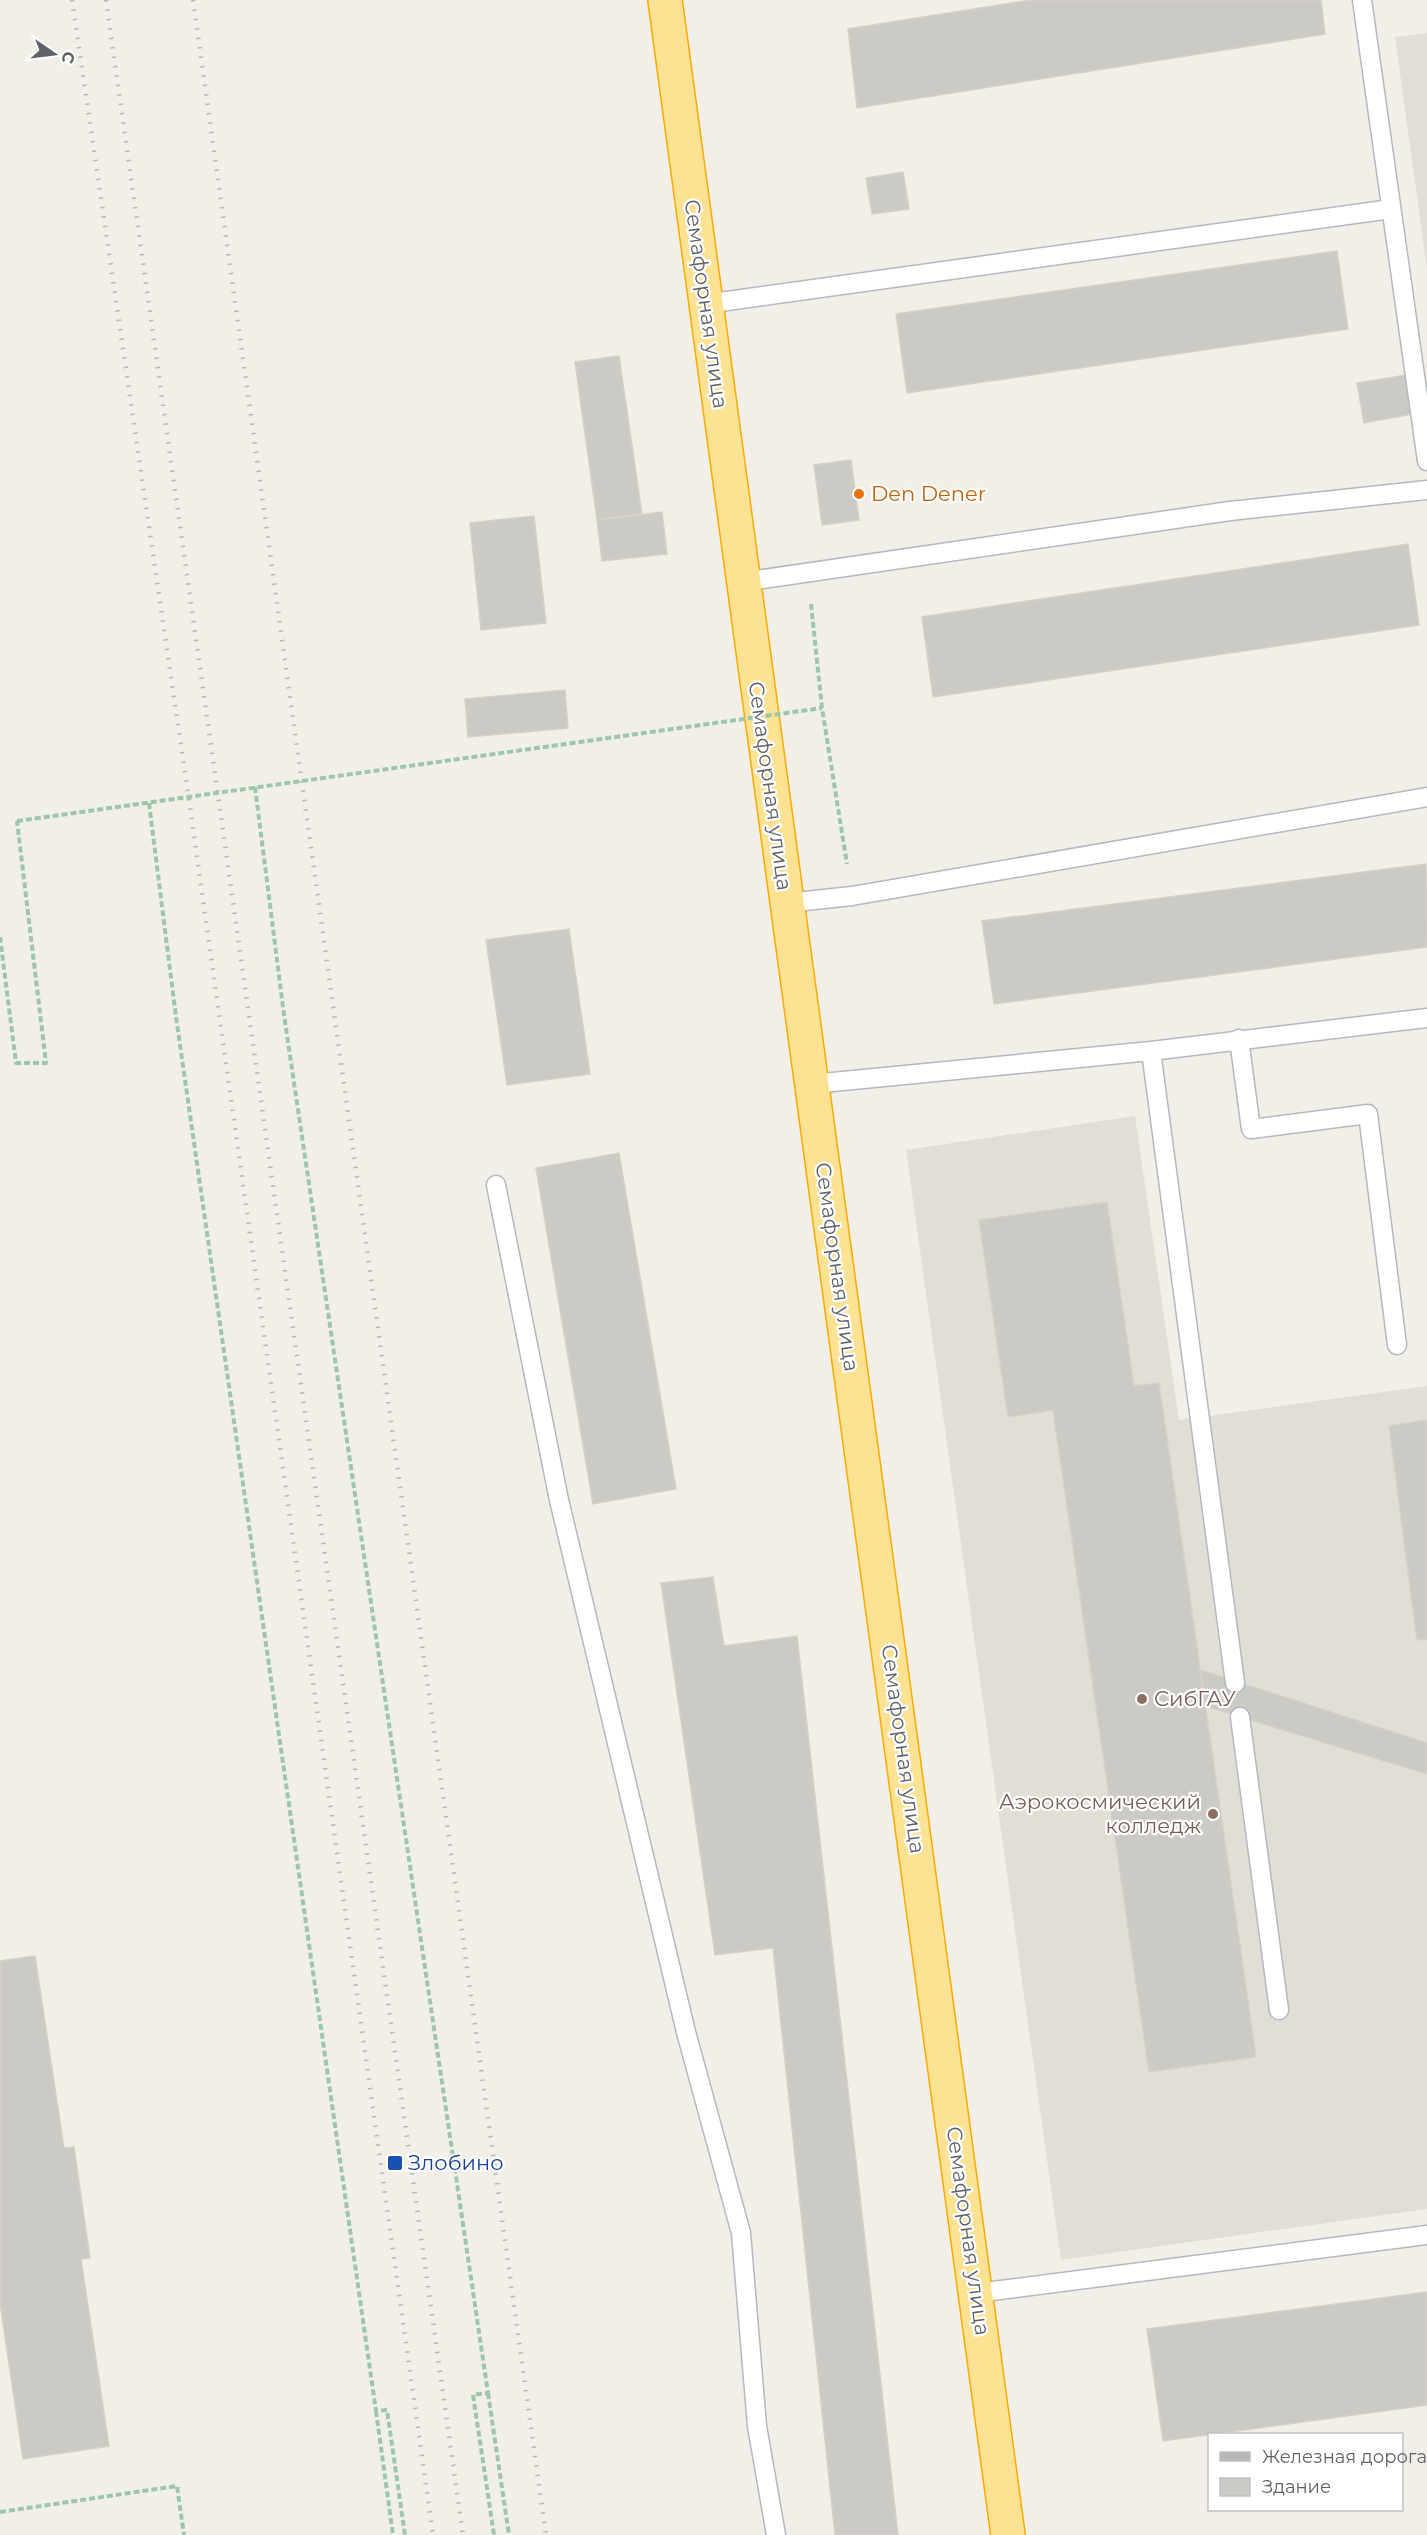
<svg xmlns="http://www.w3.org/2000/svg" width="1427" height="2535" viewBox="0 0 1427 2535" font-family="Montserrat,sans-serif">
  <rect width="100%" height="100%" fill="#f1efe8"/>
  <path fill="#e1ded6" d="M1427,33V269L1395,37Z
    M1135,1116L1179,1420L1427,1386V2209L1061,2260L906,1150Z"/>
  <path fill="#cccac5" stroke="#d6d1c6" stroke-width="1.5" d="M1031,0H1321L1325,34L857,108L848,29Z
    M903,172L909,209L872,214L866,178Z
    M1337,251L1348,329L907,393L896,314Z
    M619,356L642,514L597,520L575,362Z
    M1406,375L1413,414L1364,423L1357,383Z
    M851,460L859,520L822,525L814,465Z
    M662,512L667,554L602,561L597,520Z
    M534,516L546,623L481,630L470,523Z
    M1408,544L1419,625L933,697L922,617Z
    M565,690L568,728L468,737L465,699Z
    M1426,864L1427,947L994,1004L982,921Z
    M569,929L590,1074L507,1085L486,940Z
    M619,1153L676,1489L593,1504L536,1168Z
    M1107,1202L1134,1386L1159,1383L1256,2057L1149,2072L1053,1410L1008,1417L979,1220Z
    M1427,1420V1639L1417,1640L1389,1426Z
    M713,1577L724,1646L797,1636L898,2535H835L773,1948L715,1955L661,1583Z
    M1201,1670L1427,1743V1774L1205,1706Z
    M35,1956L64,2148L74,2147L90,2258L81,2259L109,2446L23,2459L0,2303V1961Z
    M1427,2292V2405L1163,2441L1147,2329Z"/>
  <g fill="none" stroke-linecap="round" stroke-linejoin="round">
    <g stroke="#b5b8bc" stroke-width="21">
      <path id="lane" d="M1362,0L1427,461
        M705,304L1391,209
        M743,582L1230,511L1427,490
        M786,903L852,896L1427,797
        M1239,1039L1251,1129L1368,1114L1397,1345
        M1151,1051L1235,1683
        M812,1084L1151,1051L1427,1018
        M496,1185L559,1500L686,2032L741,2233L757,2426L776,2535
        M1240,1717L1279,2010
        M977,2293L1427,2235"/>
    </g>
    <g stroke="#f9ab00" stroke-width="36">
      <path id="highway" d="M665,0L1008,2535"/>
    </g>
    <path stroke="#9cc7a9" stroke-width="4" stroke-dasharray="6 3" stroke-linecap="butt" d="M811,604L822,708L847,864
      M255,787L284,1015L488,2393L473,2395L494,2535
      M149,803L176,1017L376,2411L387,2410L405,2535
      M0,937L16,1063H46L17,821
      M488,2393L509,2535
      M376,2411L393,2535
      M0,2512L177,2486L184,2535"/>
    <use href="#lane" stroke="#fff" stroke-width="18"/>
    <use href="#highway" stroke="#fde293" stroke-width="33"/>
    <path stroke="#b6b7b8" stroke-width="4.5" stroke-dasharray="1.5 8" stroke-linecap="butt" d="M72,0L187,786L433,2535
      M106,0L463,2535
      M193,0L546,2535"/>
    <path stroke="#9cc7a9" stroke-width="4" stroke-dasharray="6 3" stroke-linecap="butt" d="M17,821L822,708"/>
  </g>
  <circle fill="#e8710a" stroke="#fff" stroke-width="2" cx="859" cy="494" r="6"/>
  <g fill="#8d6e63" stroke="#fff" stroke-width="2">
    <circle cx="1142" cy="1699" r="6"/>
    <circle cx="1213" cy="1814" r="6"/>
  </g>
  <rect fill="#1a4fb4" stroke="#fff" stroke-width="2" x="387" y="2155" width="16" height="16" rx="3"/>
  <g text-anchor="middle" stroke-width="4.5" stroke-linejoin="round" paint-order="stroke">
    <g font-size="21" fill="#5f6368" stroke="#fff">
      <text transform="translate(706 304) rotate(82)" y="7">Семафорная улица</text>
      <text transform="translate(770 786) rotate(82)" y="7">Семафорная улица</text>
      <text transform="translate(837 1267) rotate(82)" y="7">Семафорная улица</text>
      <text transform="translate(903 1749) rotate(82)" y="7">Семафорная улица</text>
      <text transform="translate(968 2231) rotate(82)" y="7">Семафорная улица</text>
    </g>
    <g font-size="21" fill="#c56008" stroke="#fff" text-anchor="start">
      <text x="871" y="501">Den Dener</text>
    </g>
    <g font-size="21" fill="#785e54" stroke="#fff" text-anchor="start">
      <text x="1154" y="1706">СибГАУ</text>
      <text x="1201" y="1809" text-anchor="end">Аэрокосмический<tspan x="1201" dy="24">колледж</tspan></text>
    </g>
    <g font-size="21" fill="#164399" stroke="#fff" text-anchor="start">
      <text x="408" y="2170">Злобино</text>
    </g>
  </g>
  <rect x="1208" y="2433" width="195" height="78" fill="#ffffff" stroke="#bfc1c3" stroke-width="1.5"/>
  <rect x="1220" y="2452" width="30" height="9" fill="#b6b7b8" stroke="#bfc1c3" stroke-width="1.5"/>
  <text x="1262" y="2463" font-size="18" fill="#5f6368">Железная дорога</text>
  <rect x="1220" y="2478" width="30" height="18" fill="#cccac5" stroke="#bfc1c3" stroke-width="1.5"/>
  <text x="1262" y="2493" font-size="18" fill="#5f6368">Здание</text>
  <g transform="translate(54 54) rotate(104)" stroke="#ffffff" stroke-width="4.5" paint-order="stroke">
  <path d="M0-4.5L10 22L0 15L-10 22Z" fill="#5f6368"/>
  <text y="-9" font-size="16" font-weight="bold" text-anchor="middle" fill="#5f6368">С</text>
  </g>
</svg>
